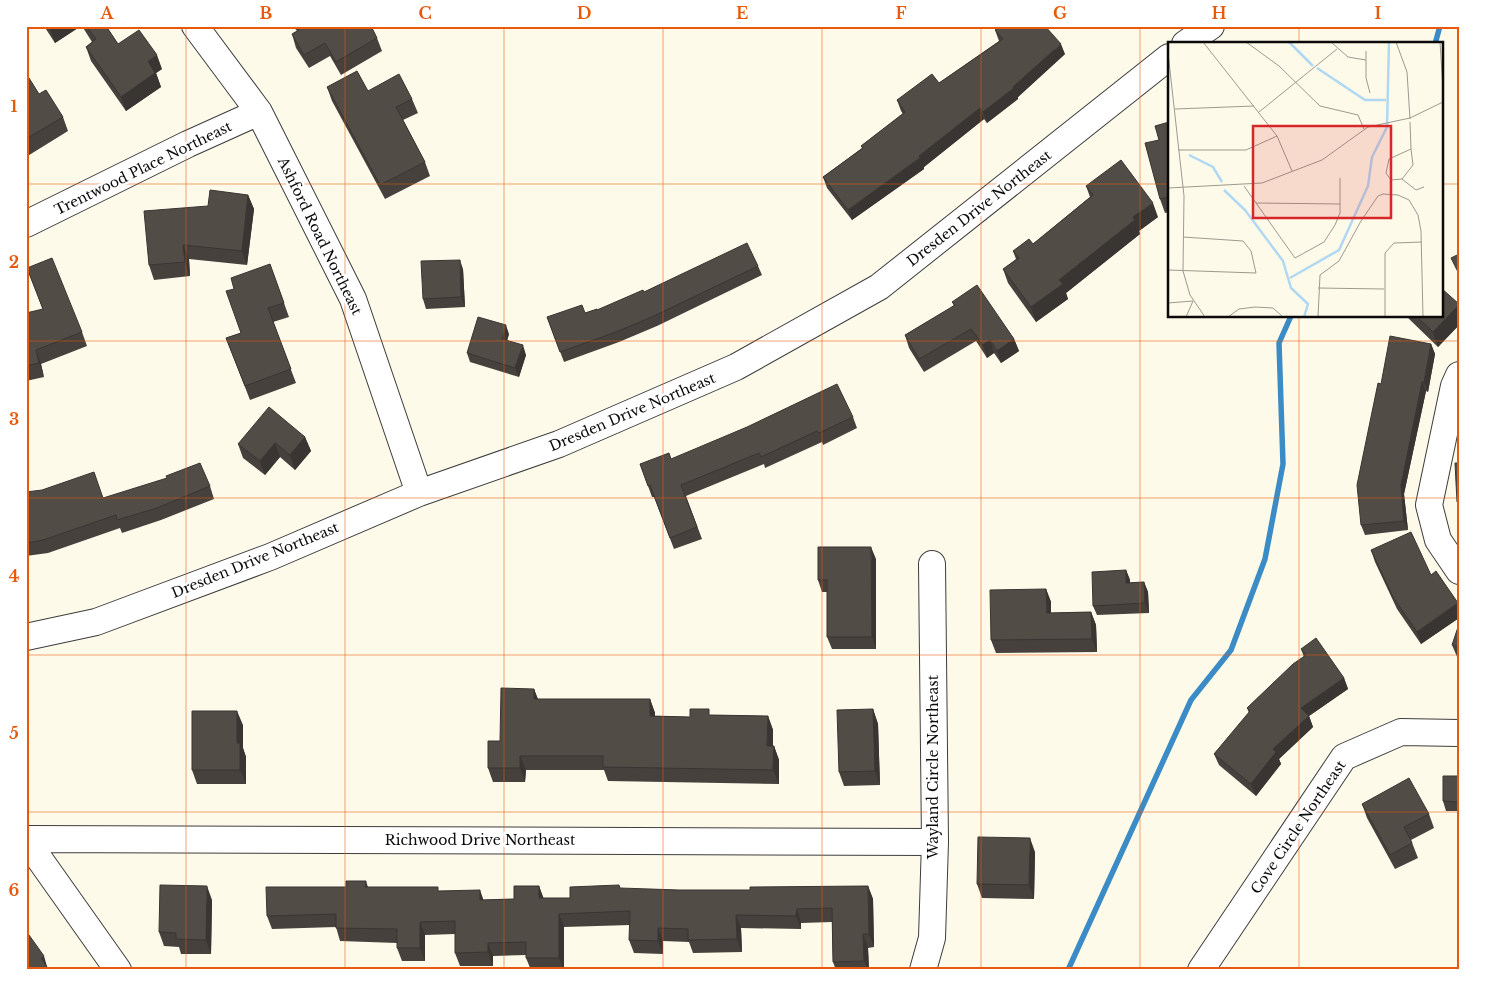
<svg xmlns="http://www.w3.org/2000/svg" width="1485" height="996" viewBox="0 0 1485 996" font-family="'Libre Baskerville',serif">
  <rect width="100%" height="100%" fill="#fefae9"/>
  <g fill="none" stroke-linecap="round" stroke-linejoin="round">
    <path stroke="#3b8bc6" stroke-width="5.5" d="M1435,44L1440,26
      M1068,970L1191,700L1231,650L1265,559L1283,464L1279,343L1291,316"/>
    <g stroke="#3d3d3d" stroke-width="28">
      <path id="minor" d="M195,26L259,112L353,299L419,493
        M1185,44L1211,26
        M26,224L188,144L259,112
        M1459,375L1454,386L1429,505L1438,540L1459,571
        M26,637L96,622L270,557L419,493L559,444L736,367L879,287L1169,57
        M26,839L935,842
        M26,840L118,970
        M923,970L932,938L935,842L932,564
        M1201,970L1344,757L1401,732L1459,733"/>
    </g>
    <use href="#minor" stroke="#fff" stroke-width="26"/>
  </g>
  <path fill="#47413d" d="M44,26H81L55,43Z
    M82,26H106L118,44L162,69L156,73L161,87L126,111L91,61L86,47L92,42Z
    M293,26H371L377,38L382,51L341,75L330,56L309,68L296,48L292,34L297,31Z
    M995,30L1065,54L1018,97V99L987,123L984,119L924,167V169L852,220L827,188L823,177L862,148L861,146L903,114L901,111L897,100L939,83L999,41Z
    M26,79L39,94L63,117L68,131L26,157Z
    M327,87L368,91L412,99L418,113L403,120L425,162L430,176L385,199L332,101Z
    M1169,122V212L1165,213L1160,199L1159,140Z
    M1086,186L1158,217L1139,231L1140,234L1066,293L1068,299L1036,322L1008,283L1003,269L1016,259L1013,251L1033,244L1090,197Z
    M248,195L254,209L247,265L189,259L190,276L154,280L149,265L208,206Z
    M270,264L289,317L273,322L296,383L250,400L226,338L241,333L234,289Z
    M758,266L762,275L657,326L619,342L564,362L547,317L585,313L597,310L644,292Z
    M27,268L82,332L87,346L41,364L44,377L26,381V313L43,310Z
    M463,269L465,307L426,309L423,299Z
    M952,302L1014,339L1019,351L1001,363L994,353L987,358L976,341L924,372L909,348L905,335L954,306Z
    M1459,304V325L1438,347L1406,316H1441Z
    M509,334L507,340L526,355L519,377L470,362L467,353Z
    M1431,344L1435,354L1428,392L1426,391L1404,494L1408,530L1365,535L1361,525L1381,384Z
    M853,417L857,428L823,445L822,442L765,468L764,464L686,496L702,539L674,549L654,497H652L640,464L671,459Z
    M305,437L311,451L295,470L280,457L265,475L243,458L238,444Z
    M210,486L214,499L161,520L122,533L120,528L48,553L26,556V492L103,498Z
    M1371,550L1431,575L1458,603L1459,618L1421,644L1397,609L1375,562Z
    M876,559V649H832L827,637V592H822L818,580Z
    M1126,570L1130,580V583L1144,582L1148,592L1149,613L1097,615L1093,606Z
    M1046,589L1051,602V613L1091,612L1096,625L1097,652L996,653L991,640Z
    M1452,645L1459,647V660L1458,659Z
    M1301,649L1344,678L1348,689L1309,716L1313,727L1279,759L1281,764L1256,796L1219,765L1214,754L1249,713L1247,708L1304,657Z
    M534,689L538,699H650L655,713V716L690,717L711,715L768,716L773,730V746H774L779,760V784L608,781L604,770H526L525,782H493L488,768L500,741Z
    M873,709L878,724L880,785L844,786L839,772Z
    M243,725V748L246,757V784H197L192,770Z
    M1459,776V811H1446L1443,801Z
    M1362,804L1429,814L1434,828L1411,840L1418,858L1395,869L1367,818Z
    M1035,852L1034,899L982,898L977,884Z
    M366,881L368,887L439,891L483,900L514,899L539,886L543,898H570L621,889L679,890H750L868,886L873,899L874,947L868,948L869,970H836L833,962L832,922L801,923V929L741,928L742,952L693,953L689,942L663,941V954L634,953L629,940L630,925L564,927V970H531L526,958V955L493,956V966H460L455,953V934L425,935V961H402L397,948V943L340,941L336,927L272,929L267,916Z
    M212,900L211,954H181L179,947L164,946L159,932Z"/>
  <path fill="#393532" d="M54,26H81L55,43L50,29Z
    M1061,44L1065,54L1018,97V99L987,123L983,112L1013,87Z
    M157,55L162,69L156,73L161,87L126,111L121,97L148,61Z
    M980,108L984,119L924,167V169L852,220L848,210L919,156Z
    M248,195L254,209L247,265L242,251Z
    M1153,203L1158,217L1139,231L1140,234L1066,293L1068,299L1036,322L1031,307L1059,280L1133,217Z
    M183,245L189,259L190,276L185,262Z
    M460,260L463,269L465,307L461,297Z
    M1459,305V325L1438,347L1433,332Z
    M506,325L509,334L505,348L502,339Z
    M1014,339L1019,351L1001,363L997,351Z
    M990,340L994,353L987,358L983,345Z
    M1431,344L1435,354L1428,392L1424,382Z
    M523,345L526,355L519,377L515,368Z
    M36,350L41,364L44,377L39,363Z
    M1422,382L1426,391L1404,494L1408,530L1404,521L1401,485Z
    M305,437L311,451L295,470L290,455Z
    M275,443L280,457L265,475L260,461Z
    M871,547L876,559V649L872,637Z
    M1126,570L1130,580V592L1126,583Z
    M1144,582L1148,592L1149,613L1145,603Z
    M1046,589L1051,602V626L1047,613Z
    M1458,603L1459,618L1421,644L1417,632Z
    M1091,612L1096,625L1097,652L1092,639Z
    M1344,678L1348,689L1309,716L1313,727L1279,759L1281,764L1256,796L1251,784L1273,749L1301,708Z
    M534,689L539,703L534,699Z
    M650,699L655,713V730L650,716Z
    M873,709L878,724L880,785L875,771Z
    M237,711L243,725V748L246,757V784L240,770L237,743Z
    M768,716L773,730L772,760L767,746Z
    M774,746L779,760V784L773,770Z
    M520,756L526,770L525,782L520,768Z
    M1030,838L1035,852L1034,899L1029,885Z
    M207,886L212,900L211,954L206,940Z
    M539,886L544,899L539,898Z
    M868,886L873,899L874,947L869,934Z
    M480,890L485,904L480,900Z
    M797,909L801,923V929L796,916Z
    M559,914L564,927V970L559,958Z
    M736,915L741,928L742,952L737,939Z
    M420,922L425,935V961L420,948Z
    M658,928L663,941V954L658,941Z
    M863,934L868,948L869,970H868L864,961Z
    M488,943L493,956V966L488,952Z
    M44,956L48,970L41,958Z"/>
  <path fill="#524c47" stroke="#393532" d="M86,26H106L118,44L139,30L157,55L148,61L155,73L121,97L86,47L96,39Z
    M297,26H371L377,38L336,62L325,43L304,55L292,34L299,30Z
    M1000,26H1045L1061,44L1013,87L1014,88L983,112L980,108L919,156L920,158L848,210L823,177L863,148L861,146L905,112L897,100L932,74L939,83L1003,39L995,30Z
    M357,71L368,91L399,74L412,99L396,107L425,162L380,185L327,87Z
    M29,78L39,94L46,90L63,117L26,139V79Z
    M1169,122V197L1160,199L1145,143L1159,140L1155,126Z
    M1121,160L1153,203L1133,217L1135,220L1059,280L1063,284L1031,307L1003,269L1019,258L1013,251L1029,239L1033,244L1093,195L1086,186Z
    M210,190L248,195L242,251L183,245L185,262L149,265L144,211L208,206Z
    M747,243L758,266L654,316L616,332L560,352L547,317L582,305L585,313L597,309V310L643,290L644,292Z
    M1459,254V274L1451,258Z
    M52,258L82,332L36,350L39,363L26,366V313L43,309L27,268Z
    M460,260L461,297L423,299L421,261Z
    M270,264L284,303L268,308L291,369L245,386L226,338L241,333L226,291L234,289L231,278Z
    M977,285L1014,339L997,351L990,340L983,345L971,329L919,359L905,335L955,305L952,302Z
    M1441,288L1459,304V305L1433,332L1416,316H1441Z
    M478,317L506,325L502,339L523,345L515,368L467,353Z
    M1390,336L1431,344L1424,382H1422L1401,485L1404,521L1361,525L1357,485L1378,383L1381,384Z
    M837,384L853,417L819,433L817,431L761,457L759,453L681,485L697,527L670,538L650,485L648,486L640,464L669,453L671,459L747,427Z
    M269,407L305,437L290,455L275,443L260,461L238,444Z
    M200,463L210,486L157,508L117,520L116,515L43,540L26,543V492L42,490L94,472L103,498L167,478L166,476Z
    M1455,463H1459V502H1457Z
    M1411,532L1431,575L1436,571L1458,603L1417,632L1393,597L1371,550Z
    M818,547H871L872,637H827V580H818Z
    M1126,570V583L1144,582L1145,603L1093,606L1092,572Z
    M1046,589L1047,613L1091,612L1092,639L991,640L990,590Z
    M1459,624V647L1452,645Z
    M1316,638L1344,678L1301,708L1309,716L1273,749L1276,752L1251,784L1214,754L1250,711L1247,708L1293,664L1306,655L1301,649Z
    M501,688L534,689V699H650V716L690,717V709H709V715L768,716L767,746H774L773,770L603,767V756H520V768H488V741H500Z
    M873,709L875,771L839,772L837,710Z
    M192,711H237V743H240V770H192Z
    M1443,776H1459V802L1443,801Z
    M1409,778L1429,814L1404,827L1412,843L1390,855L1362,804Z
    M978,837L1030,838L1029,885L977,884Z
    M346,881H366L365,887H438V891L480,890V900L514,899V886H539V898H570V887L619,885L620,888L679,890H750V887L868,886L869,934H863L864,961L833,962L832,908L797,909L796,916L736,915L737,939L688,940V929L658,928V941L629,940L630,911L559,914V958H526V942L488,943V952L455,953V921L420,922V948H397V929L336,928V914L267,916L266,887H346Z
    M160,885L207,886L206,940L176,939V933L159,932Z
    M29,935L44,956L41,958L49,970H26V937Z"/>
  <path fill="none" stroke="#e8590c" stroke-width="1" stroke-opacity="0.55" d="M186,26V970M345,26V970M504,26V970M663,26V970M822,26V970M981,26V970M1140,26V970M1299,26V44M26,184H1169M1441,184H1459M1299,316V970M26,341H1459M26,498H1459M26,655H1459M26,812H1459"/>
  <g text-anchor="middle" stroke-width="5" stroke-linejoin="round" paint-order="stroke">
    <g font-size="14" fill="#0a0a0a" stroke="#fff">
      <text transform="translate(143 168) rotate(-26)" y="5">Trentwood Place Northeast</text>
      <text transform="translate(979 208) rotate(-38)" y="5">Dresden Drive Northeast</text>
      <text transform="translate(320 236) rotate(64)" y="5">Ashford Road Northeast</text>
      <text transform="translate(632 412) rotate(-23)" y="5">Dresden Drive Northeast</text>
      <text transform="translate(255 560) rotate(-22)" y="5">Dresden Drive Northeast</text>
      <text transform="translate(933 767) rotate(-90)" y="5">Wayland Circle Northeast</text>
      <text transform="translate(1298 827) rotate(-56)" y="5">Cove Circle Northeast</text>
      <text x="480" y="845">Richwood Drive Northeast</text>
    </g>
  </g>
  <g transform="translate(1168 42)">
    <rect width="275" height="275" fill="#fefae9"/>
    <path fill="none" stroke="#b0d8f2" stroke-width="2.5" d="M121,0L145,24M149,26L197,58H218M21,113L45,125L54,140M56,148L77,168L115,219L123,246L140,262L136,275M122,236L171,208L200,144L204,115L219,85L221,0"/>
    <path fill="none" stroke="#9c9a90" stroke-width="1" d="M35,0L109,94L124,129M78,0L111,24L152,64L190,73L196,87M163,0L180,15L198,18M228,0L239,30L242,77M272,0L275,46M198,9V36L202,51M0,11L16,154L15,229L22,253L37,275M7,67L86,64M91,70L169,7M242,80L243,107L221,117L218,131L223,138L234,137L248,148L256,145M10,108H78L109,94M234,137L245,123L243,107M76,144L127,216L156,200L167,183L172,171V136M0,146L94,141L154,118L200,85L242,76L275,60M88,161L172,162M0,228L88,231L83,209L75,199L15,195M150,246L216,247M0,261L25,259M18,275L25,259M60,275L71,267L87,265L105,266L115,275M150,275L152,233L171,219L193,179L210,154L215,152L230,153L241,158L250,173L253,189L255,275M217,275V211L226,201L254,200"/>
    <path fill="#d62828" fill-opacity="0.15" stroke="#d62828" stroke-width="2.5" d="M85,84H223V176H85Z"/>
    <rect width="275" height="275" fill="none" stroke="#0a0a0a" stroke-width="2.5"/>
  </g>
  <rect width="1485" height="996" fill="none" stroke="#ffffff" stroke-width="55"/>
  <rect x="28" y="28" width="1430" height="940" fill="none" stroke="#e8590c" stroke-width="2"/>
  <g font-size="16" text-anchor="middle" font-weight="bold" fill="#e8590c">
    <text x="107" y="19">A</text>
    <text x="266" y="19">B</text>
    <text x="425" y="19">C</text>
    <text x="584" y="19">D</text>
    <text x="742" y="19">E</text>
    <text x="901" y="19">F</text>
    <text x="1060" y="19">G</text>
    <text x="1219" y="19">H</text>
    <text x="1378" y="19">I</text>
    <text x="14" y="112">1</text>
    <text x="14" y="268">2</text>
    <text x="14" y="425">3</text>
    <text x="14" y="582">4</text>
    <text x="14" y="739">5</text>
    <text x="14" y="896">6</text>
  </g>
</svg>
